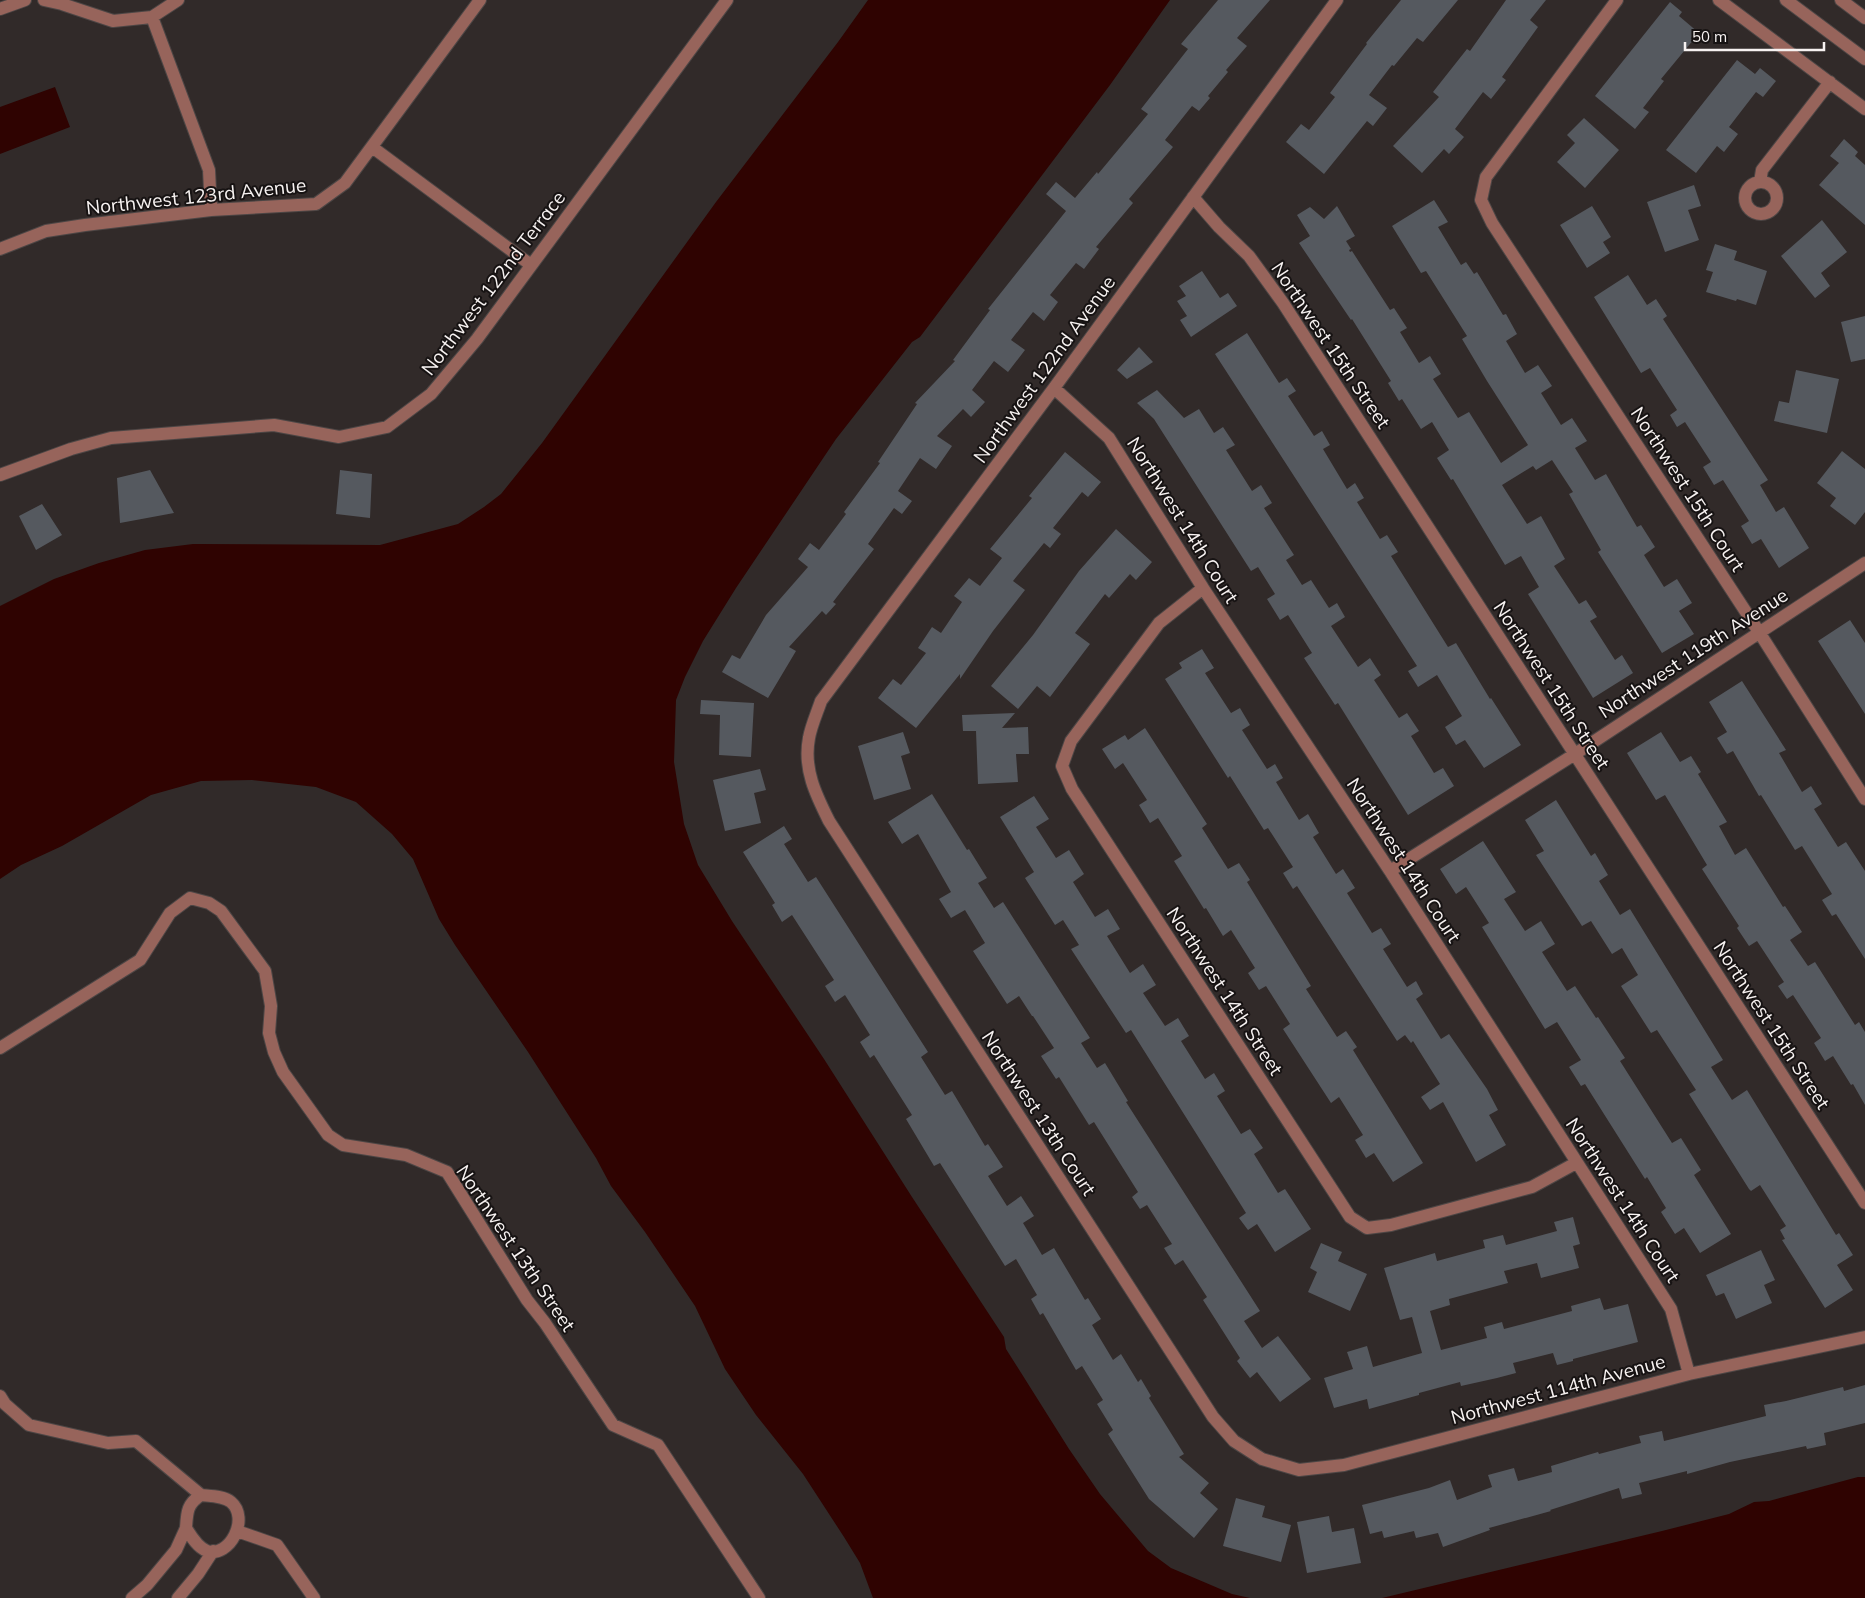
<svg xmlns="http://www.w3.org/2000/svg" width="1865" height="1598" viewBox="0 0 1865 1598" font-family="Mulish,sans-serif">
  <rect width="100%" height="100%" fill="#312a29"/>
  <path fill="#2f0301" d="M868,0H1170L1110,85L920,337L912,342L836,439L736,588L703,641L685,677L676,700L674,762L684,824L698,865L732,921L824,1059L912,1197L1004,1337L1006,1349L1069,1449L1100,1494L1148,1551L1171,1568L1232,1594L1250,1598H873L860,1563L844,1537L803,1474L756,1415L725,1369L695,1306L645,1232L611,1186L596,1158L528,1052L455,945L439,919L413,859L392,834L356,802L316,787L252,780L201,781L151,795L62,846L21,865L0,879V606L54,579L99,563L145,550L193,544L380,545L458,524L484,507L501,494L542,443L716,202L838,42Z
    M55,87L70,127L0,154V107Z
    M1858,1477H1865V1598H1382L1662,1531L1729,1514L1754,1502L1769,1501Z"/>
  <path fill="#55595f" d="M1218,0H1270L1237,38L1247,46L1226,70L1228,72L1208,96L1210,98L1199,111L1192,106L1165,140L1173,147L1129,199L1133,203L1096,247L1099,249L1084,269L1076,263L1050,295L1058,302L1044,321L1033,312L1011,340L1025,350L1008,372L994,361L972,390L985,402L971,417L963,409L937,436L952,446L936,469L920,458L898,491L912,501L902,514L894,508L868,544L874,549L833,602L836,604L826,615L822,611L789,647L796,651L768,698L722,672L732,655L740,659L766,615L808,567L798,559L810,543L819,550L846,514L844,512L880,463L878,462L917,404L915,403L955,361L953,360L990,310L988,309L1066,211L1046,194L1056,182L1075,198L1097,172L1098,174L1148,114L1141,109L1188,49L1181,44Z
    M1401,0H1458L1423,42L1417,38L1394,66L1392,65L1369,95L1387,108L1373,126L1367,121L1324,174L1286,142L1301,124L1309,130L1335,97L1330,93L1367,44L1366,43Z
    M1506,0H1546L1530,20L1538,27L1502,77L1506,80L1491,99L1483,92L1455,129L1464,137L1449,154L1444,149L1422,173L1393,146L1439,97L1433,92L1467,49L1470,51Z
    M1670,2L1682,12L1679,16L1699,33L1661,79L1664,81L1643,108L1649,112L1635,129L1595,96Z
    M1737,60L1755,74L1760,68L1776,81L1763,97L1756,92L1729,127L1738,134L1724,152L1717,146L1696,173L1666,150Z
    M1584,118L1619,150L1585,188L1557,162L1575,143L1567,135Z
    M1844,139L1858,152L1855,156L1865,165V225L1819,185L1839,163L1830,156Z
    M1694,185L1701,206L1688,210L1699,240L1665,252L1647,202Z
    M1434,200L1448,222L1438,227L1461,265L1466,262L1474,274L1477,272L1503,315L1506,314L1517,334L1506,341L1525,373L1538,365L1552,386L1541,393L1561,425L1572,418L1587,441L1575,448L1595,480L1606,474L1637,527L1641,525L1655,547L1644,555L1664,587L1677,579L1692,603L1679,611L1694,634L1662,653L1598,552L1601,550L1569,494L1573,492L1552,460L1536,470L1533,466L1502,485L1527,524L1541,516L1565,559L1554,566L1579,604L1586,600L1597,617L1590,621L1615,660L1622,655L1633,673L1593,698L1528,594L1539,587L1521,556L1505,565L1453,479L1451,480L1437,458L1449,450L1432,422L1421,429L1402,399L1399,401L1388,383L1391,381L1352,319L1351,320L1299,243L1310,236L1297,215L1310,207L1324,219L1337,206L1355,236L1346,241L1351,249L1349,250L1350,252L1352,251L1390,310L1394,308L1407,328L1400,332L1419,363L1430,356L1441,374L1433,379L1458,418L1469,412L1501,463L1528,445L1487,381L1462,339L1467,336L1426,271L1421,273L1392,226Z
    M1592,206L1611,237L1603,242L1610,253L1587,268L1560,225Z
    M1822,220L1847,252L1821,273L1830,286L1815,298L1781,256Z
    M1715,244L1737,251L1734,260L1767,271L1756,305L1737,299L1736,301L1706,292L1713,272L1706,270Z
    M1202,271L1220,298L1228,293L1237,306L1191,337L1180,320L1187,316L1177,301L1186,296L1179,286Z
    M1628,275L1647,305L1656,299L1667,316L1663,319L1768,480L1760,485L1776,512L1784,507L1809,548L1779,568L1761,539L1752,544L1741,526L1749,521L1723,480L1714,485L1703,467L1711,462L1685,422L1677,427L1670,415L1677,410L1650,368L1641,373L1594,297Z
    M1865,316V359L1851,362L1841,322Z
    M1247,333L1279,383L1287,378L1296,391L1288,396L1314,436L1322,431L1330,445L1323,449L1347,489L1355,483L1364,498L1357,502L1380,539L1387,535L1398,552L1391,556L1448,647L1456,643L1490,699L1491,698L1521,745L1484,768L1465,740L1456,745L1445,727L1462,716L1437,675L1418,687L1408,671L1417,666L1215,354Z
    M1139,347L1153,362L1127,379L1117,370Z
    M1796,370L1839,379L1827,433L1774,421L1779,401L1789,403Z
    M1157,390L1184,418L1199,409L1214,433L1223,427L1235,445L1226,450L1252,491L1261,485L1272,503L1264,508L1294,555L1286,560L1302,585L1311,580L1329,608L1337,603L1345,617L1331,626L1358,667L1370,658L1381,675L1374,680L1399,718L1407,713L1419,731L1411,736L1434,773L1443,768L1454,786L1408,815L1338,703L1335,705L1304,658L1312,653L1288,615L1280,620L1267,599L1275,594L1258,567L1251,571L1154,419L1137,403Z
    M1842,451L1865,469V512L1855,525L1830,506L1836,498L1817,483Z
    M1065,452L1101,482L1088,497L1082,492L1053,528L1061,534L1050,548L1044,543L1013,581L1025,590L993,631L960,679V674L916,728L878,698L893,679L901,685L926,653L918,648L932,627L941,633L962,602L954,596L969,578L980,586L1002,558L990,549L1032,498L1029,496Z
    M150,470L174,513L120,523L117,478Z
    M340,470L372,474L370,518L336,514Z
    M42,504L62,535L36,550L19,516Z
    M1116,529L1152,562L1136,580L1130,574L1109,598L1105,594L1075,633L1090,644L1050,697L1037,686L1018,709L991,686L1033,635L1079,571Z
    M1850,620L1865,643V714L1818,641Z
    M1202,649L1214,668L1205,673L1231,713L1240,708L1250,725L1242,730L1267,769L1275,764L1283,778L1276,782L1299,820L1308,814L1319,833L1313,837L1336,874L1343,869L1355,888L1347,893L1372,933L1381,928L1391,944L1383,949L1407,987L1416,981L1423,994L1416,999L1441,1039L1449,1034L1487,1089L1498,1110L1489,1115L1506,1145L1476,1162L1443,1102L1430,1110L1421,1097L1440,1084L1413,1041L1411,1043L1405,1035L1397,1041L1297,886L1293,889L1283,873L1293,867L1268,828L1264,830L1230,776L1228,778L1165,679L1182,668L1179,663Z
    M1742,681L1786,750L1779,753L1802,792L1811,786L1822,804L1814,809L1838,847L1846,842L1865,871V959L1836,914L1832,916L1822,900L1832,894L1802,846L1795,850L1761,795L1759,796L1733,751L1727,754L1717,738L1727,732L1709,702Z
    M701,700L754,703L751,757L719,755L720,715L700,714Z
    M1015,713L1002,728L1028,727L1029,754H1016L1018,782L978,784L976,731H963L962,715Z
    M1145,728L1207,824L1202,828L1228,869L1239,863L1250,880L1247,882L1311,986L1306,989L1337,1037L1346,1031L1357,1047L1353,1050L1423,1163L1393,1182L1374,1153L1366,1158L1355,1140L1363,1135L1339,1097L1331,1103L1283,1029L1290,1024L1266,986L1259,990L1248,973L1255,968L1231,930L1223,936L1206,908L1204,909L1174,861L1182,856L1158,818L1150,823L1139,805L1147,800L1123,763L1115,769L1102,749L1125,735L1128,740Z
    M903,732L910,753L901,756L911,789L874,800L858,746Z
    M1661,732L1680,762L1691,756L1701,772L1698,774L1727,822L1719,826L1735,855L1746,848L1783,907L1785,906L1802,932L1790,940L1808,966L1815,962L1855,1025L1859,1022L1865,1032V1105L1853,1084L1851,1085L1833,1056L1825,1061L1814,1043L1821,1038L1793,995L1787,999L1778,986L1784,982L1757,941L1749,946L1737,928L1739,926L1702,869L1707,865L1665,795L1656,800L1627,753Z
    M760,769L766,790L754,793L761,823L725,831L713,780Z
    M932,794L967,850L969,849L987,878L978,883L994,908L1003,902L1090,1038L1081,1043L1097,1068L1105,1063L1128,1101L1126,1102L1260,1311L1244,1321L1262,1348L1278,1336L1311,1379L1280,1402L1257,1372L1250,1378L1237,1361L1240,1358L1203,1300L1207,1297L1183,1260L1175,1265L1164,1248L1172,1244L1147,1205L1140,1209L1132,1197L1138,1192L1094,1122L1089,1125L1059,1077L1056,1079L1041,1056L1054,1048L1033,1016H1032L1019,996L1007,1004L973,951L985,943L965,910L951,918L939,899L951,892L918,834L902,844L888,822Z
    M1034,796L1049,819L1036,827L1056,858L1069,850L1084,874L1073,882L1095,917L1108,909L1120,929L1107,936L1130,973L1143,964L1156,985L1143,993L1165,1026L1178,1018L1189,1036L1181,1041L1205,1079L1214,1073L1225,1091L1217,1096L1241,1134L1250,1129L1263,1148L1254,1154L1278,1193L1285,1189L1311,1229L1275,1252L1257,1224L1248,1230L1239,1218L1246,1213L1199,1138L1131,1030L1126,1033L1071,949L1079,945L1063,920L1055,925L1025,878L1034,872L1000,817Z
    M1556,800L1591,856L1595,853L1608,875L1599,881L1620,915L1630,909L1723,1060L1711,1067L1732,1100L1747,1090L1836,1235L1839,1233L1853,1255L1837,1265L1853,1290L1825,1308L1782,1240L1785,1239L1780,1230L1786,1226L1760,1185L1751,1191L1749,1189L1689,1094L1696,1090L1657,1030L1651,1033L1621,986L1638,975L1622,948L1612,954L1591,921L1582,926L1536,855L1544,851L1525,820Z
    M784,826L792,839L784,844L808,882L816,877L928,1052L921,1057L945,1095L952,1091L985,1146L988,1144L1003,1167L988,1176L1007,1206L1021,1196L1034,1216L1023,1223L1042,1255L1054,1248L1085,1300L1088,1298L1101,1319L1092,1325L1113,1360L1121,1354L1138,1382L1141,1379L1151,1396L1149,1398L1184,1454L1179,1457L1209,1483L1200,1493L1218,1509L1194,1538L1149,1499L1108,1434L1113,1430L1097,1404L1103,1400L1082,1366L1076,1370L1043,1313L1040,1315L1031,1299L1037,1295L1016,1259L1005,1266L940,1163L934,1166L906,1119L912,1115L874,1055L870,1058L860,1042L870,1035L845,995L835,1002L825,986L834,980L792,915L782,922L772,905L775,903L743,852Z
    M1483,841L1516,892L1504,899L1525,931L1541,921L1555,944L1542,952L1567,991L1575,986L1596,1018L1598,1017L1625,1058L1620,1061L1672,1143L1681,1138L1701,1170L1694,1175L1731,1234L1700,1253L1684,1228L1675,1234L1661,1212L1666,1208L1647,1177L1645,1179L1585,1084L1581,1086L1569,1067L1581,1060L1557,1022L1545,1029L1482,927L1489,923L1466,887L1456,894L1440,869Z
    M1573,1217L1580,1244L1573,1246L1579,1268L1541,1278L1537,1263L1504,1271L1508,1283L1449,1299L1450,1305L1430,1311L1441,1350L1487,1338L1484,1327L1502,1322L1504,1329L1572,1311L1571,1306L1600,1298L1604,1310L1628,1304L1638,1342L1573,1359V1361L1557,1365L1553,1353L1513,1363L1516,1373L1497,1378L1461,1386L1460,1382L1419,1393V1395L1369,1409L1367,1399L1334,1408L1324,1378L1353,1369L1347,1352L1367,1346L1373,1367L1422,1353L1412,1317L1400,1320L1384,1268L1435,1253L1437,1261L1485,1248L1483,1240L1503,1235L1506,1245L1557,1231L1554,1222Z
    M1321,1243L1342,1252L1338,1261L1367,1274L1350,1311L1308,1292L1317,1272L1310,1268Z
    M1761,1250L1775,1280L1764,1285L1772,1303L1736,1319L1724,1293L1716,1296L1706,1275Z
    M1865,1385V1423L1824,1433L1826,1445L1807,1449L1806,1446L1730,1462L1687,1474V1471L1639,1483L1642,1494L1622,1499L1619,1488L1550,1510L1551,1511L1489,1528L1490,1530L1443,1547L1438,1533L1416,1538L1414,1531L1384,1538L1382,1531L1370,1534L1362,1505L1429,1488L1450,1480L1457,1500L1492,1487L1488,1475L1514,1468L1518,1481L1552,1472L1551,1466L1598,1452L1599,1454L1641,1443L1639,1436L1662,1431L1664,1441L1766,1416L1764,1405L1786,1401L1843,1387L1844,1391Z
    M1236,1498L1265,1506L1262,1517L1291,1525L1281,1562L1223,1546Z
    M1329,1516L1332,1532L1354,1528L1361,1563L1307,1573L1297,1522Z"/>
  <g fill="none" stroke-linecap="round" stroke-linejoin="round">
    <g stroke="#4d4645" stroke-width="14">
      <path id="minor" d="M44,0L62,4L113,21L152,17L178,0
        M1337,0L1054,388L821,701C817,713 811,726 809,738C803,769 816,795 829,821L1213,1417L1234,1441L1262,1459L1299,1470L1344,1465L1689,1374L1865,1337
        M1617,0L1486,177L1481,200L1492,223L1759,632L1865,799
        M1719,0L1865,109
        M1786,0L1865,59
        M1841,0L1865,18
        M0,9L25,0
        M152,17L209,170L211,210
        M372,147L531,265
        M1745 198a16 16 0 1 1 32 0a16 16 0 1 1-32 0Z
        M1760,182L1762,170L1830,82
        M1193,197L1219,227L1249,256L1283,303L1865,1203
        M0,249L46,231L85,225L211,210L316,204L345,183L480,0
        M1054,388L1109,438L1203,588L1390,871L1671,1309L1689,1374
        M0,475L71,449L111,438L274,425L339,437L387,427L431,394L477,339L727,0
        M1203,588L1159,623L1071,741L1062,766L1072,789L1350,1217L1367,1228L1391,1225L1532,1187L1576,1163
        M1390,871L1575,754L1865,563
        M0,1048L140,960L170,913L190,898L209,903L221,911L265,971L271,1006L269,1033L274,1052L283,1072L328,1135L343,1145L406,1155L447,1172L527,1300L545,1323L613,1425L658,1445L759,1598
        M0,1396L5,1404L29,1425L108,1443L136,1441L201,1495
        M201,1495C210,1496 224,1496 231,1502C250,1518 230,1558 207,1551C197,1547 191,1536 186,1528C187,1512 187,1504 201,1495Z
        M237,1531L277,1545L314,1598
        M132,1598L147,1585L176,1550L186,1528
        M178,1598L198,1574L213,1551"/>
    </g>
    <use href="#minor" stroke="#97645b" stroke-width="12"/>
  </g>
  <g text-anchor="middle" stroke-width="4" stroke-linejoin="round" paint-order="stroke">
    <g font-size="19" fill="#f7f2f1" stroke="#171313">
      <text transform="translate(196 196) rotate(-6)" y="7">Northwest 123rd Avenue</text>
      <text transform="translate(493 283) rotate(-53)" y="7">Northwest 122nd Terrace</text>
      <text transform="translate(1331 345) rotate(56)" y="7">Northwest 15th Street</text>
      <text transform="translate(1044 369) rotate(-54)" y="7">Northwest 122nd Avenue</text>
      <text transform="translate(1688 489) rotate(57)" y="7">Northwest 15th Court</text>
      <text transform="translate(1183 520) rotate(58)" y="7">Northwest 14th Court</text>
      <text transform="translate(1693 653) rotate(-33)" y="7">Northwest 119th Avenue</text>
      <text transform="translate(1552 685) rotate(57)" y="7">Northwest 15th Street</text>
      <text transform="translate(1404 860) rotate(57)" y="7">Northwest 14th Court</text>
      <text transform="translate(1225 991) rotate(57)" y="7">Northwest 14th Street</text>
      <text transform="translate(1772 1025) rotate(57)" y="7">Northwest 15th Street</text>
      <text transform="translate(1039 1113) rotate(57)" y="7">Northwest 13th Court</text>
      <text transform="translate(1623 1200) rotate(57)" y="7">Northwest 14th Court</text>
      <text transform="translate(516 1248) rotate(56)" y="7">Northwest 13th Street</text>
      <text transform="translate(1558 1389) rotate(-15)" y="7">Northwest 114th Avenue</text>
    </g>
  </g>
  <path d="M1685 42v8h139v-8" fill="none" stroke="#f7f2f1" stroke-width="2.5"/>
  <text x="1692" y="42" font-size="15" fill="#f7f2f1" stroke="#171313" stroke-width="4" paint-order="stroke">50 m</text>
</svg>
